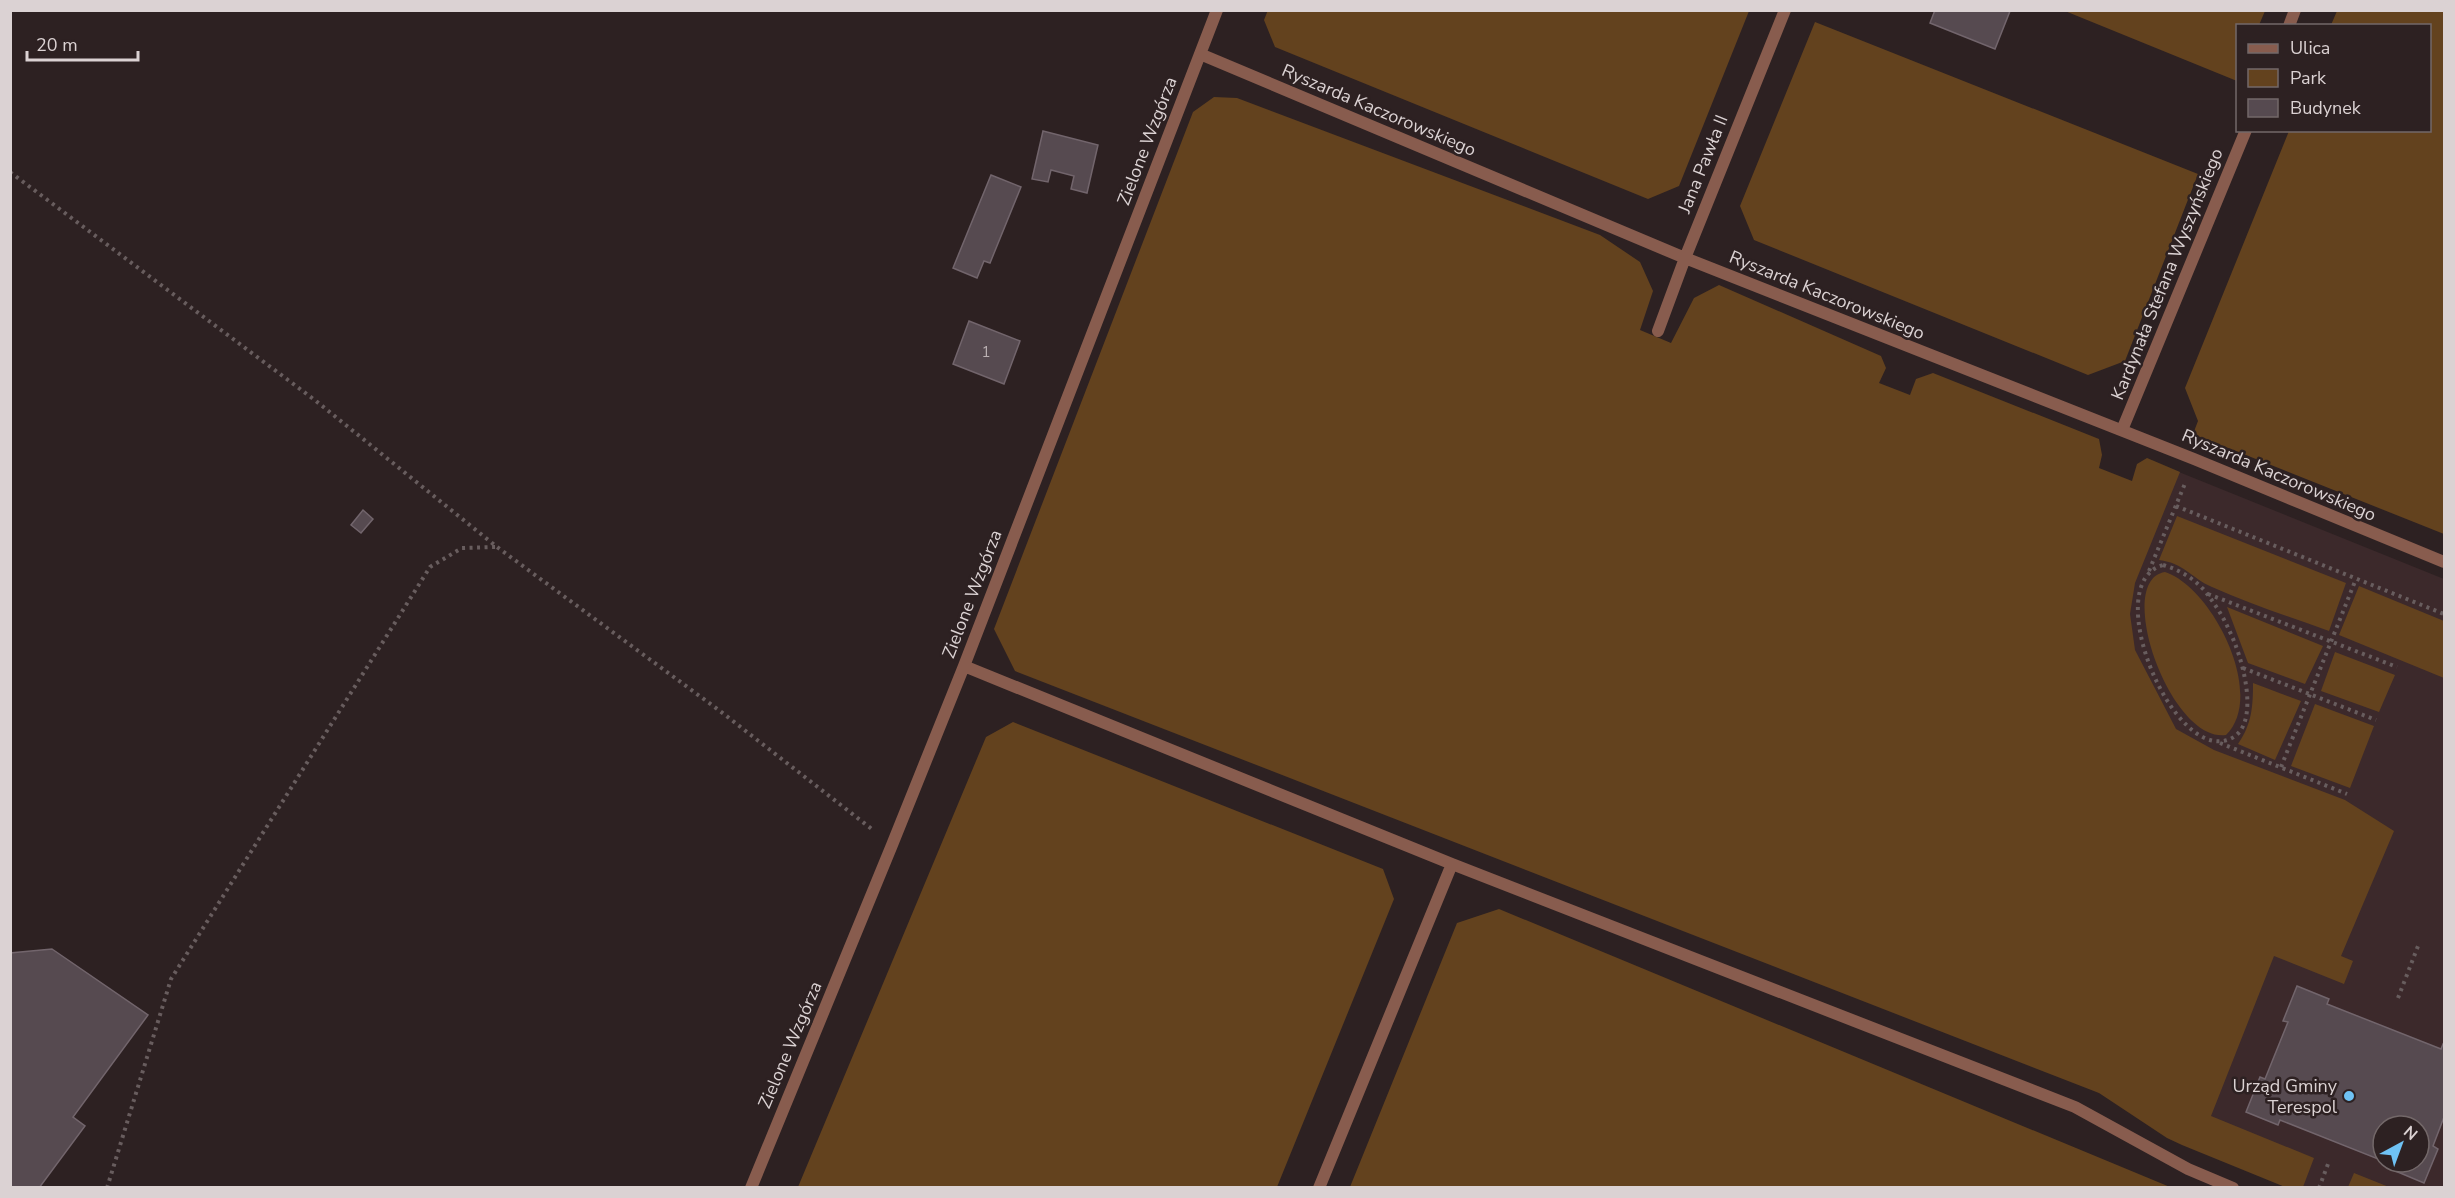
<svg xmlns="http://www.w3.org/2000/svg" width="2455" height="1198" viewBox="0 0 2455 1198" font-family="'Nunito Sans',sans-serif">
  <rect width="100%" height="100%" fill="#2d2122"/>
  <path fill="#3c292b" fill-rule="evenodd" d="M2174,470L2444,579V1187H2282L2284,1183L2093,1090L1941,1027ZM2383,1126H2419V1162H2383Z"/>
  <path fill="#63421e" d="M1268,10H1749V11L1679,186L1648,199L1275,47L1264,20Z
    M2065,11H2265L2259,25L2238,26L2237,81Z
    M2337,11H2444V534L2193,434L2198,421L2185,388L2289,131L2430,130V26L2331,25Z
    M1815,22L2198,174L2125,361L2088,375L1754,240L1740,206Z
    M1214,97L1237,98L1600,235L1640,262L1653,291L1640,330L1671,343L1694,298L1719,285L1881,356L1886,368L1879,383L1910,395L1916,379L1933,373L2099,439L2102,455L2099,468L2132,481L2137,464L2147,458L2180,472L2135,583L2130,614L2135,650L2176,729L2214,750L2345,800L2394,831L2341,956L2353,961L2344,984L2274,956L2211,1116L2314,1158L2303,1187H2285L2182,1145L2167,1138L2099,1093L1015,671L994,629L1193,112Z
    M2177,516L2346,583L2329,631C2290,617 2250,604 2212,587C2191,578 2184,563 2159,560Z
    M2165,572C2212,587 2267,695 2226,735C2170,743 2113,580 2165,572Z
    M2359,586L2444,621V678L2339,635Z
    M2227,607L2323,646L2305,684L2248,663Z
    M2335,652L2395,675L2379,712L2321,691Z
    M2253,683L2301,701L2275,760L2238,744C2252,724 2253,706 2253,683Z
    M2315,704L2374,726L2350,788L2291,766Z
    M1013,722L1383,869L1394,899L1277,1187H798L986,737Z
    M1499,909L2170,1187H1350L1457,923Z
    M2354,1173L2389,1187H2348Z"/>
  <path fill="#564a50" stroke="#72656c" stroke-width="1.5" d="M1935,10H2008L2010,11L1995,49L1930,23Z
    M1043,131L1098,145L1087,193L1071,189L1074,176L1051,170L1048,182L1032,179Z
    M991,175L1021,187L990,263L984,261L977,278L953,268Z
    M969,321L1020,341L1004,384L953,364Z
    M363,510L373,519L361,533L351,525Z
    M52,949L148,1015L73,1117L85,1126L39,1188H10V953Z
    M2297,986L2329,999L2327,1004L2441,1049L2443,1044L2444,1045V1117L2433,1146L2438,1149L2424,1183L2393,1170L2394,1166L2384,1162H2419V1126H2383V1161L2280,1120L2278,1125L2246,1112L2260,1077L2265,1079L2288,1022L2283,1021Z"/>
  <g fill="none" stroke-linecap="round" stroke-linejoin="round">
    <path stroke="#685d5e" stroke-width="4" stroke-dasharray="3 4.5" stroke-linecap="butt" d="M10,172L316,401L497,547L720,711L873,830
      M2176,506L2444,614
      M2163,565C2180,570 2193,578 2205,591C2214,603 2223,616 2229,630C2241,653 2263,725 2230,739C2173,764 2098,583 2163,565Z
      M2149,571L2186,481
      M2208,594L2397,667
      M2243,668L2376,720
      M2220,743L2347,794
      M2281,767L2356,579
      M2398,998L2418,946
      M107,1188L171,979L430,567L462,548L496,547
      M2319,1188L2328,1164"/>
    <path stroke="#885c4e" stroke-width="12" d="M2289,26L2295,10
      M1200,54L1685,258L2194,459L2444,562
      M1658,331L1685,258L1785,10
      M2122,430L2246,130
      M964,666L1452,864L2075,1107L2188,1169L2233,1188
      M751,1188L892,845L964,666L1217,10
      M1319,1188L1452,864"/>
  </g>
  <circle fill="#6fc2f4" stroke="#2d2122" stroke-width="2" cx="2349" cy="1096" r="6"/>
  <g text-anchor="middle" stroke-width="5" stroke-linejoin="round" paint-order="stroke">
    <g font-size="15" fill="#bab0b2">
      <text x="986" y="357">1</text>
    </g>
    <g font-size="18" fill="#dbd2d3" stroke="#2d2122">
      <text transform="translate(1379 110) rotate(23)" y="6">Ryszarda Kaczorowskiego</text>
      <text transform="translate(1147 141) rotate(-69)" y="6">Zielone Wzgórza</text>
      <text transform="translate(1703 164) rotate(-68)" y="6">Jana Pawła II</text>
      <text transform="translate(2167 274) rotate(-68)" y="6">Kardynała Stefana Wyszyńskiego</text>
      <text transform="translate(1827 295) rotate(22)" y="6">Ryszarda Kaczorowskiego</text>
      <text transform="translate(2279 475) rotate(23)" y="6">Ryszarda Kaczorowskiego</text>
      <text transform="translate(972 594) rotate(-69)" y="6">Zielone Wzgórza</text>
      <text transform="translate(790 1045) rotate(-67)" y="6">Zielone Wzgórza</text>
    </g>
    <g font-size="18" fill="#dbd2d3" stroke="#2d2122" text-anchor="end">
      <text x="2337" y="1092">Urząd Gminy<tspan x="2337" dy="21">Terespol</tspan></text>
    </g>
  </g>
  <rect width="2455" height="1198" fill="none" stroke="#dbd2d3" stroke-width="24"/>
  <rect x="2236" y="24" width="195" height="108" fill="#2d2122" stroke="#736869" stroke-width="1.5"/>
  <rect x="2248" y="44" width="30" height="9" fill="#885c4e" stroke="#736869" stroke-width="1.5"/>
  <text x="2290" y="54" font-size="18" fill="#dbd2d3">Ulica</text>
  <rect x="2248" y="69" width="30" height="18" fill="#63421e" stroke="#736869" stroke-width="1.5"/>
  <text x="2290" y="84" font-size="18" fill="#dbd2d3">Park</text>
  <rect x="2248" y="99" width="30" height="18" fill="#564a50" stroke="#736869" stroke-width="1.5"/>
  <text x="2290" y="114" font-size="18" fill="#dbd2d3">Budynek</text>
  <g transform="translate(2401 1144) rotate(41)"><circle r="28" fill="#2d2122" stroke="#736869" stroke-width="1.5"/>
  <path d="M0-4.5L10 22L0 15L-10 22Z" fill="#6fc2f4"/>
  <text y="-9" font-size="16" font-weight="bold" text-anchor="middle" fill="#dbd2d3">N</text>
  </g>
  <path d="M27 51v9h111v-9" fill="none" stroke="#dbd2d3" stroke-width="3"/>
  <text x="36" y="51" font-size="18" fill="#dbd2d3" stroke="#2d2122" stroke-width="4.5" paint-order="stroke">20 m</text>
</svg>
